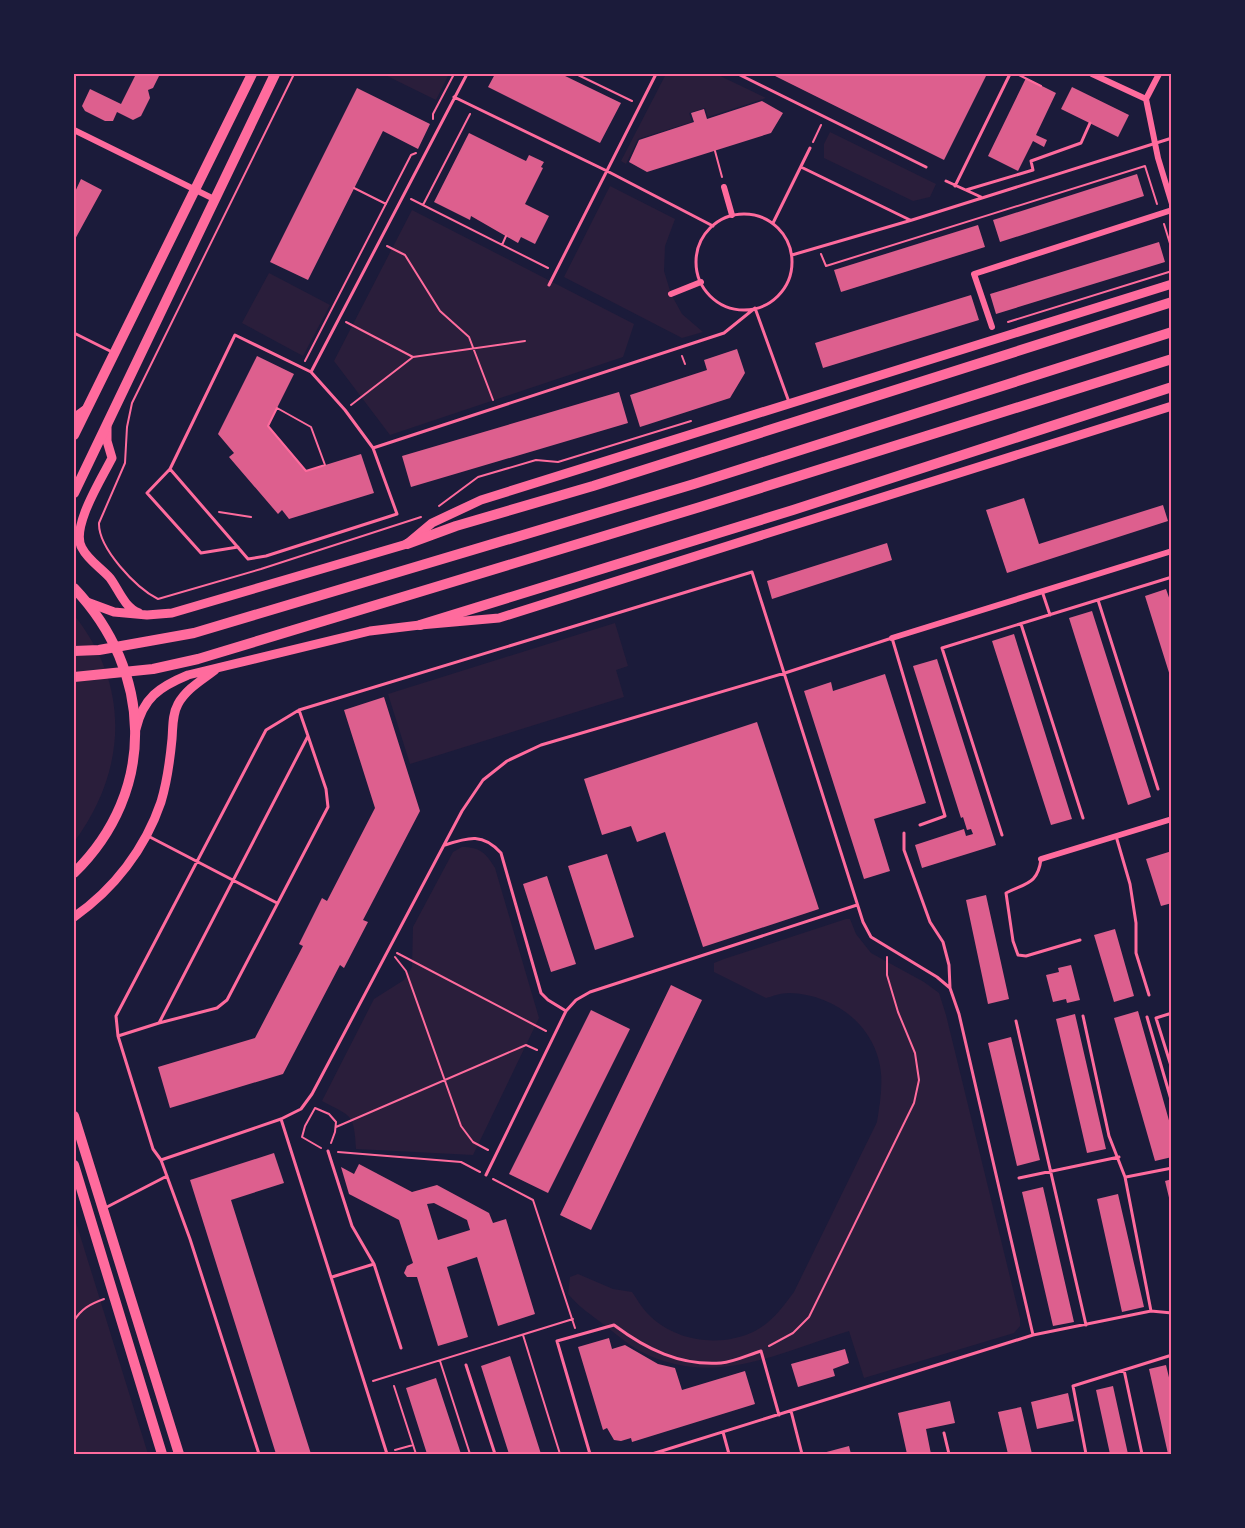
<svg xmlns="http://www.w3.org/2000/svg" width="1245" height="1528" viewBox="0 0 1245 1528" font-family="Merriweather,serif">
  <rect width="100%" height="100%" fill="#1b1b3a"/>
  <path fill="#2a1e3b" d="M383,74H449L436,100Z
    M666,74H716L766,98L708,117L705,108L689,113L692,122L638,139L626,164L621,161Z
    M830,132L936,184L930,197L913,201L824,158V144Z
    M610,186L675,219L665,246L664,271L671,294L682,314L703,332L682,338L564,277Z
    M412,210L634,324L623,357L390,435L334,361Z
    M269,273L330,305L303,356L242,323Z
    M74,615C131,686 127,771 74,842Z
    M615,623L628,666L616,670L624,697L410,764L388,694Z
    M462,847C480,847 486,853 495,868L539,1018L473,1155L356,1149C354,1113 352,1117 322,1101L374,999L404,980L412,967L413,927L453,852Z
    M846,919H850L856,934L871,953L924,982L939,993L946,1015L1020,1318V1326L1014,1333L864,1378L849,1331C778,1353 712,1389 640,1351C627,1344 615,1333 603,1324C589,1313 580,1308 568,1294L570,1277L578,1274L613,1289L632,1292C637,1299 642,1308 648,1314C675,1342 721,1348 755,1331C772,1322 783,1307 794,1292L877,1122C880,1103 884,1081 879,1061C869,1020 830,994 789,993C781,993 773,996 766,998L714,972V963L724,959Z
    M74,1216L148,1454H74Z"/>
  <path fill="#dd5f8e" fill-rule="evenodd" d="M136,74H160L153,88L148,90L150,98L141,116L133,120L117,112L113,121H105L85,111L82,106L90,89L121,104Z
    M495,74H561L621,103L600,143L488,87Z
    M771,74H987L944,160Z
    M1026,78L1056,93L1036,135L1047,140L1044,147L1033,141L1018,171L988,156Z
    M1072,87L1129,115L1118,137L1061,109Z
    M357,88L430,124L418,149L383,131L308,280L270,262Z
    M762,101L783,113L771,133L647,172L629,162L639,140L694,122L691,113L704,109L707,119Z
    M469,133L526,161L529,155L544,162L541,167L543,168L525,204L549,216L535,244L521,237L518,243L471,216L470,220L434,202Z
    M1137,174L1144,196L1000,242L993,220Z
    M81,179L102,190L74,241V194Z
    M978,225L985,247L841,292L834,270Z
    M1159,242L1165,262L996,314L990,294Z
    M971,295L979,320L823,368L815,343Z
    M737,349L745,373L730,398L640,427L630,395L707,370L704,360Z
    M257,356L294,374L268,426L306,471L361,454L374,493L289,519L282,510L278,514L229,457L234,453L218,434Z
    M619,392L628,423L411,487L402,456Z
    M1024,498L1039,544L1163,505L1168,521L1007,573L986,510Z
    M887,543L892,560L772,599L767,581Z
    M1166,589L1172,606L1171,679L1145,596Z
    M1092,611L1151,797L1128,805L1069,618Z
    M1014,634L1072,819L1051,825L992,641Z
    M937,659L996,845L922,868L915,845L964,829L966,836L973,834L971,829L967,830L963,817L961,818L913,666Z
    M885,674L926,803L874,819L890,871L864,879L804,691L831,682L833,691Z
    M384,697L420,811L363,920L368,922L344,968L340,965L283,1074L170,1108L158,1067L255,1038L303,946L299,944L322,898L327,901L375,808L344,710Z
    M757,722L819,909L703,947L665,832L637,842L631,826L602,835L584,779Z
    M1172,851V903L1161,906L1146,859Z
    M607,854L634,937L595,950L568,866Z
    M547,876L576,964L551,972L523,884Z
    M986,895L1009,999L988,1004L966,900Z
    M1115,929L1134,996L1114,1002L1094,935Z
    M1071,965L1080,1000L1067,1003L1066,999L1053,1002L1046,975L1059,972L1058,968Z
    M671,985L702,1000L591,1230L560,1215Z
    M591,1010L630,1029L548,1193L509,1174Z
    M1138,1011L1172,1131V1157L1155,1161L1114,1018Z
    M1075,1014L1106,1149L1087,1153L1056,1019Z
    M1011,1037L1040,1160L1017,1166L988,1043Z
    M274,1153L284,1183L231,1200L311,1454H276L190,1180Z
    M359,1164L412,1192L437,1185L489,1213L493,1223L506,1219L535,1314L498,1326L477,1257L447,1267L468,1337L438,1346L417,1277H407L404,1273L407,1266L413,1263L399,1220L349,1194L341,1167L354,1174ZM434,1203L467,1220L470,1230L438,1240L427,1204Z
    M1172,1179V1206H1171L1165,1181Z
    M1043,1187L1074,1322L1053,1326L1022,1192Z
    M1118,1194L1144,1307L1122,1312L1097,1199Z
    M609,1338L612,1349L625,1345L658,1364L675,1368L682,1390L745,1371L755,1404L632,1442L631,1438L621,1441L614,1440L607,1428L603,1430L578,1347Z
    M845,1349L849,1363L833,1369L835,1376L798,1387L791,1364Z
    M510,1356L541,1454H509L481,1366Z
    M1166,1365L1172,1390V1454H1168L1149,1369Z
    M436,1378L461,1454H427L406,1388Z
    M1113,1386L1128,1454H1110L1096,1390Z
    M1068,1393L1074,1421L1037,1429L1031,1402Z
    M950,1401L955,1423L926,1429L931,1454H907L898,1413Z
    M1021,1407L1032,1454H1008L998,1412Z
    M849,1446L851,1454H819Z"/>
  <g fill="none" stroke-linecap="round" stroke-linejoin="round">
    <path stroke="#ff6b9d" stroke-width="2" d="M294,74L132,403L127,427L125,463L99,523C98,548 136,588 158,599L261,569L421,517
      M576,74L632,101
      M1019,75L1041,86
      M433,119V114L454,74
      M813,142L821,125
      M715,151L722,177
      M354,188L386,204
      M411,199L548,268
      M423,205L470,114
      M1164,224L1172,250
      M502,245L506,236
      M387,246L405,255L440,311L469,337L493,400
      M821,254L826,266L1145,166L1157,204
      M346,322L413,357
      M1008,322L1172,271
      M682,356L685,364
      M305,361L411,155L416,153
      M351,405L413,357L525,341
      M277,408L311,427L325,465L306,471L268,426Z
      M439,506L478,477L536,460L558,462L691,421
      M219,512L251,517
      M397,953L546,1031
      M395,957L406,971L461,1126L473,1142L488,1150
      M315,1108L305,1126L302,1137L321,1148
      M315,1108L329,1114L336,1122L335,1132L331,1143
      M336,1127L526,1045L537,1050
      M338,1152L461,1162L480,1172
      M493,1179L533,1200L575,1328
      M74,1321C81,1309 90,1304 104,1299
      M523,1335L560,1454
      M769,1346L793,1333L809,1317L914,1103L919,1080L915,1053L898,1012L887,975V957
      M440,1361L470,1454
      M373,1381L573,1319
      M394,1386L416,1454
      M395,1450L413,1445"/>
    <path stroke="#ff6b9d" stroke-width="3" d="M738,74L926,167
      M454,97L607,171L713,226
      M801,167L910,220
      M946,181L981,197
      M955,186L1010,74
      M966,190L1033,170L1031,161L1081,143L1090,123
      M696 262a48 48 0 1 1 96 0a48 48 0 1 1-96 0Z
      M773,223L810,148
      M792,255L912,220L1172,138
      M549,285L656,74
      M74,333L112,352
      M311,372L467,74
      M373,448L724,333L755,308L789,402
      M170,469L248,559L266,556L397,514L373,448L345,410L311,372L235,335L170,469L147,493L201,553L238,547
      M1042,591L1050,615
      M1098,600L1158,789
      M1021,624L1083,818
      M904,833V850L930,922L943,942L949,965L950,988
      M1002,835L942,648L1172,577
      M148,836L277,903
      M1116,836L1130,884L1136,923V953L1149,995
      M445,845C469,837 483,833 501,853L541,993L548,1000L566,1011
      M1041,859C1038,884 1026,883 1006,893L1013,941L1018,955L1026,956L1080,940
      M1172,1013L1156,1018L1172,1069
      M1083,1016L1109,1136L1125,1177L1151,1311
      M1147,1017L1172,1103
      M1016,1021L1086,1325
      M159,1023L217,1008L227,1000L328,807L326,789L308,736
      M118,1036L159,1023L308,736L299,710
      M281,1119L387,1454
      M328,1151L352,1226L374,1264L401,1348
      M161,1160L281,1119L301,1109L312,1094L462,811L483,780L507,761L541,745L785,673L892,638L945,816L920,825
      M486,1175L566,1011L576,1000L590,992L857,905
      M1126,1177L1172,1168
      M1019,1178L1119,1157
      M105,1208L167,1176
      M332,1277L374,1264
      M466,1365L495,1454
      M1124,1370L1142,1454
      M791,1411L802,1454
      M723,1432L729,1454
      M944,1433L949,1454
      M259,1454L190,1239L161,1160L153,1149L118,1036L116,1016L266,730L299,710L752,572L863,922L871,937L937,977L950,988L959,1014L1033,1335
      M590,1454L557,1341L614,1325C646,1349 680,1366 721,1363C734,1362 748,1355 761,1351L779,1415
      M652,1454L1033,1335L1151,1311L1172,1313
      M1086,1454L1073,1386L1172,1355"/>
    <path stroke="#ff6b9d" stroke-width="6" d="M1092,74L1146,99
      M1159,74L1146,99L1158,158L1172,204
      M74,130L214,199
      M724,187L732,215
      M671,294L701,282
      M992,327L974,274L1172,210
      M892,638L1172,551
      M1041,859L1172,819"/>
    <path stroke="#ff6b9d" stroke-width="9" d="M74,418L85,410
      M107,427V441L112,458C102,478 70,528 82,548C88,560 101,568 110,578C119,590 124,607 139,613
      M87,602L114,612L147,615L172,613L407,544L432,523L481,500L1172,284
      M136,729C143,698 159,687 188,675L370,631L420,625L499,618L1172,406
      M74,917C114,889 145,849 161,802C167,782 170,760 172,739C173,727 172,715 178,704C186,689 202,680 215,670"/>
    <path stroke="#ff6b9d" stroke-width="10" d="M74,435L252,74
      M74,493L275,74
      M74,588C153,671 158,791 74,873
      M74,1116L179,1454
      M74,1165L162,1454"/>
    <path stroke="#ff6b9d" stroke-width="10" d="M407,544L456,526L593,486L1172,302
      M420,625L793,510L1172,387
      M74,651L99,650L194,633L694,484L1172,332
      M74,677L153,669L198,659L700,507L1172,359"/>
  </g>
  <rect width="1245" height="1528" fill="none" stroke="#1b1b3a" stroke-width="150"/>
  <rect x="75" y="75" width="1095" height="1378" fill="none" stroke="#ff6b9d" stroke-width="2"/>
</svg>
